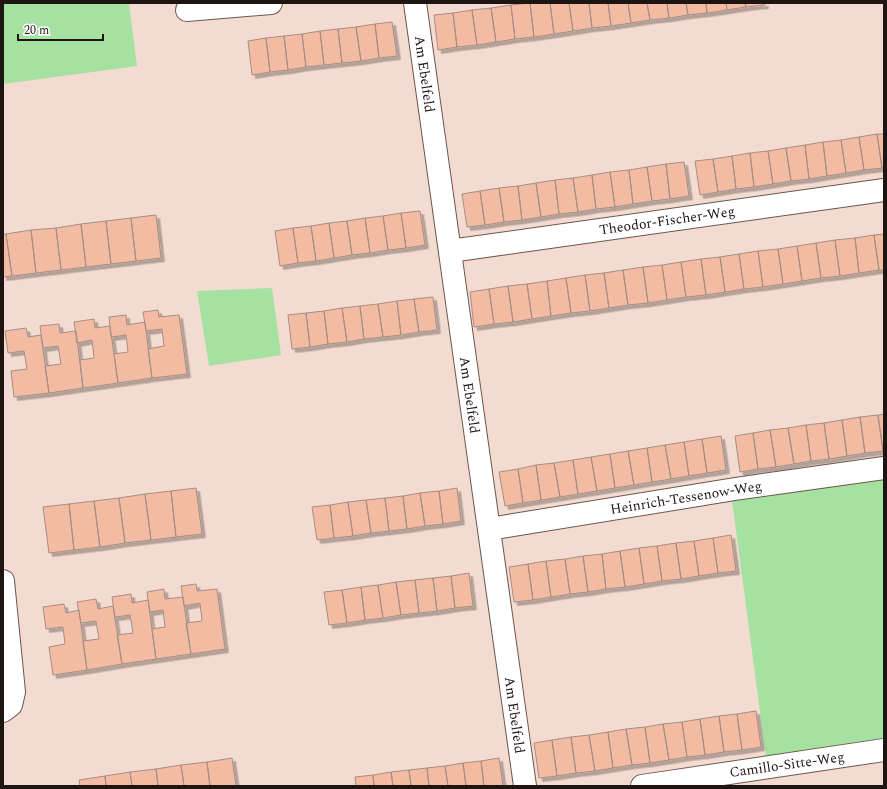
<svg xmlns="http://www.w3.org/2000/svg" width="887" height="789" viewBox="0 0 887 789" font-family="Spectral,serif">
  <defs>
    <filter id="shadow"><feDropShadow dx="3.5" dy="3.5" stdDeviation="0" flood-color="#0004"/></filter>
  </defs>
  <rect width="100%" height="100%" fill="#f4dbd1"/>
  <path fill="#a5e1a0" d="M3,3H129L137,66L3,84Z
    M272,288L281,355L209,366L197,291Z
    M884,478V740L766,757L732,500Z"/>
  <path fill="#f3bba2" stroke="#a58e84" filter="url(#shadow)" d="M530,3H550L554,34L534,37Z
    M530,3L534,37L515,39L511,5Z
    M550,3H569L573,31L554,34Z
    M569,3H589L592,28L573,31Z
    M589,3H608L611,26L592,28Z
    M608,3H628L631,23L611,26Z
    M628,3H647L650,20L631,23Z
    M647,3H667L669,18L650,20Z
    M667,3H686L688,15L669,18Z
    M686,3H706L707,13L688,15Z
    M706,3H726L727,10L707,13Z
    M726,3H745L746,7L727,10Z
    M745,3H765V5L746,7Z
    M511,5L515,39L496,42L491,8Z
    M491,8L496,42L477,45L472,10Z
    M472,10L477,45L457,47L453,13Z
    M453,13L457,47L438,50L434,15Z
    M392,22L397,56L379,58L375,24Z
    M375,24L379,58L361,61L356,27Z
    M356,27L361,61L342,63L338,29Z
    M338,29L342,63L324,65L320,31Z
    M320,31L324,65L306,67L302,34Z
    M302,34L306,67L288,70L284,36Z
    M284,36L288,70L270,72L266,38Z
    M266,38L270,72L252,75L248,41Z
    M877,134L882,168L864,170L859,137Z
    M877,134H884V168H882Z
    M859,137L864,170L846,173L841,140Z
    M841,140L846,173L827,176L823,142Z
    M823,142L827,176L809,179L805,145Z
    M805,145L809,179L791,181L786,148Z
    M786,148L791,181L773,184L768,151Z
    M768,151L773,184L754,187L750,153Z
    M750,153L754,187L736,189L732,156Z
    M732,156L736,189L718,192L713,159Z
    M713,159L718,192L700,195L695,161Z
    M684,162L689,196L670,199L666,164Z
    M666,164L670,199L652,201L647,167Z
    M647,167L652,201L633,204L629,170Z
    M629,170L633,204L615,207L610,172Z
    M610,172L615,207L596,209L592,175Z
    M592,175L596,209L578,212L573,178Z
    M573,178L578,212L559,214L555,180Z
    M555,180L559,214L541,217L536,183Z
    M536,183L541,217L522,220L518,186Z
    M518,186L522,220L504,222L499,188Z
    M499,188L504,222L485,225L480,191Z
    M480,191L485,225L467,227L462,194Z
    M420,211L425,245L406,248L401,213Z
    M401,213L406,248L388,250L383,216Z
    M156,215L161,258L136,261L131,218Z
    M383,216L388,250L370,253L365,218Z
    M131,218L136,261L111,264L106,221Z
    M365,218L370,253L352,255L347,221Z
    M106,221L111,264L86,267L81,224Z
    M347,221L352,255L334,258L329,223Z
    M329,223L334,258L316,261L311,226Z
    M81,224L86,267L61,270L56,228Z
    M311,226L316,261L298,263L293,228Z
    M56,228L61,270L36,273L31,230Z
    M293,228L298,263L280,266L275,231Z
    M31,230L36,273L12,276L6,234Z
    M3,234H6L12,276L3,277Z
    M884,234V270H879L874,235Z
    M874,235L879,270L859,273L855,238Z
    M855,238L859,273L840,276L835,240Z
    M835,240L840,276L821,278L816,243Z
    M816,243L821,278L802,281L797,246Z
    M797,246L802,281L783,284L778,249Z
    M778,249L783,284L763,287L758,251Z
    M758,251L763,287L744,289L739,254Z
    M739,254L744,289L725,292L720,257Z
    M720,257L725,292L706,295L701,259Z
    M701,259L706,295L686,297L681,262Z
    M681,262L686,297L667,300L662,265Z
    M662,265L667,300L648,303L643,267Z
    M643,267L648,303L628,305L623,270Z
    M623,270L628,305L609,308L604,273Z
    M604,273L609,308L590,311L585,275Z
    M585,275L590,311L571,313L566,278Z
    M566,278L571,313L551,316L547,281Z
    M547,281L551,316L532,319L527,284Z
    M527,284L532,319L513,322L508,286Z
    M508,286L513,322L494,324L489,289Z
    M489,289L494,324L474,327L470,292Z
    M433,297L437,330L419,332L414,299Z
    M414,299L419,332L401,335L397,301Z
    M397,301L401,335L383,337L378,304Z
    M378,304L383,337L364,339L360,306Z
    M360,306L364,339L347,342L342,308Z
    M342,308L347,342L328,344L324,311Z
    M158,310L159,317L179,315L187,374L152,378L148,349L164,346L162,329L146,331L143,312Z
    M324,311L328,344L310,347L306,313Z
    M306,313L310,347L292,349L288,315Z
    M126,315L127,325L145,322L152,378L118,383L114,354L128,352L126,335L111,337L109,317Z
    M94,319L95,328L110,326L118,383L83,388L80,360L94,358L92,340L77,343L74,322Z
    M59,324L60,333L76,331L83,388L49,393L45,366L61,364L58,346L43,348L40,326Z
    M26,328L28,337L41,335L49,393L14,397L11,371L27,369L24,351L8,353L5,331Z
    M884,414V451H883L878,415Z
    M878,415L883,451L865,453L860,417Z
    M860,417L865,453L847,456L842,420Z
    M842,420L847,456L829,459L824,423Z
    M824,423L829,459L811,461L806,425Z
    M806,425L811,461L794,464L788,428Z
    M788,428L794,464L776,467L770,430Z
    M770,430L776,467L758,469L753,433Z
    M753,433L758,469L740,472L735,436Z
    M721,436L726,470L707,473L702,439Z
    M702,439L707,473L689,476L684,442Z
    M684,442L689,476L671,479L665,445Z
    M665,445L671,479L652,482L647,448Z
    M647,448L652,482L634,485L628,451Z
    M628,451L634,485L615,488L610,454Z
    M610,454L615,488L597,491L591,457Z
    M591,457L597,491L578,494L573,460Z
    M573,460L578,494L560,497L554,463Z
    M554,463L560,497L541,500L536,465Z
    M536,465L541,500L523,503L518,469Z
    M518,469L523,503L505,506L499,472Z
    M196,488L202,534L176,537L171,491Z
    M457,488L461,521L443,524L439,491Z
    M171,491L176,537L151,540L145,494Z
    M439,491L443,524L425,526L420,493Z
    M420,493L425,526L407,529L403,496Z
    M145,494L151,540L125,543L119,498Z
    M403,496L407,529L389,531L385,498Z
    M119,498L125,543L100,547L94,501Z
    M385,498L389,531L371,533L366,500Z
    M366,500L371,533L353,536L348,502Z
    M94,501L100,547L74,550L69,504Z
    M348,502L353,536L334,538L330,505Z
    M69,504L74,550L49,553L43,507Z
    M330,505L334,538L317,540L312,507Z
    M731,535L736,571L718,573L713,538Z
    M713,538L718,573L699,576L694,541Z
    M694,541L699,576L681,579L676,543Z
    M676,543L681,579L662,581L657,546Z
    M657,546L662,581L644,584L639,548Z
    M639,548L644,584L625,587L620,551Z
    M620,551L625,587L606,589L602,554Z
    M602,554L606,589L588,592L583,556Z
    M583,556L588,592L570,594L565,559Z
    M565,559L570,594L551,597L546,561Z
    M546,561L551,597L533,600L528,564Z
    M528,564L533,600L514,602L509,567Z
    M469,573L473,606L455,608L451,576Z
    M451,576L455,608L437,611L433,578Z
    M433,578L437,611L419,613L415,580Z
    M415,580L419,613L401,615L396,582Z
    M396,582L401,615L383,618L378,585Z
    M196,584L197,591L217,589L225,649L191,654L186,623L202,621L200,603L184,606L181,586Z
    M378,585L383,618L365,620L361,587Z
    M361,587L365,620L347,623L342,590Z
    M164,589L165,599L183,597L191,654L156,659L152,629L165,627L163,610L150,612L147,592Z
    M342,590L347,623L329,625L324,592Z
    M131,594L132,603L148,600L156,659L122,664L117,635L133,633L130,615L115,617L112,597Z
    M96,599L98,609L113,606L122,664L87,670L83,641L99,639L96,621L81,623L77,602Z
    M64,604L66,613L79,610L87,670L53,675L49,647L65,644L63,627L46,629L43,607Z
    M756,711L761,747L742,750L737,714Z
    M737,714L742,750L724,752L719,716Z
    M719,716L724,752L705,755L700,719Z
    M700,719L705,755L687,757L682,722Z
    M682,722L687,757L669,760L663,724Z
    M663,724L669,760L650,763L645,727Z
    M645,727L650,763L632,765L626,729Z
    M626,729L632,765L613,768L608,732Z
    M608,732L613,768L595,771L589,735Z
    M589,735L595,771L576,773L571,737Z
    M571,737L576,773L557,776L552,740Z
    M552,740L557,776L539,778L534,743Z
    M232,758L236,786H210L207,762Z
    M499,758L503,786H484L481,761Z
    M481,761L484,786H466L463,763Z
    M207,762L210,786H184L181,765Z
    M463,763L466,786H448L445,766Z
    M181,765L184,786H158L156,769Z
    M445,766L448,786H429L427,768Z
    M427,768L429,786H411L409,770Z
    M156,769L158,786H132L130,772Z
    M409,770L411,786H393L391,772Z
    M130,772L132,786H106L105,776Z
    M391,772L393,786H374L373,775Z
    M373,775L374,786H356L355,777Z
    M105,776L106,786H80L79,780Z"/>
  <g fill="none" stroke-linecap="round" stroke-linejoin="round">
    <g stroke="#6c574d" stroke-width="24">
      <path id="minor" d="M415,3L525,786
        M187,10L271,3
        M450,251L884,190
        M489,529L735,489L884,468
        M3,581L14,692L11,705L3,711
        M642,786L884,750"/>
    </g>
    <use href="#minor" stroke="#fff" stroke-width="22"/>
  </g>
  <g text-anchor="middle" stroke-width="4" stroke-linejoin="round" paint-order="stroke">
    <g font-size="14" fill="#1e1512" stroke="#fff">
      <text transform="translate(425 74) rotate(82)" y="5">Am Ebelfeld</text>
      <text transform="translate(667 220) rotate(-8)" y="5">Theodor-Fischer-Weg</text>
      <text transform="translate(470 395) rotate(82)" y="5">Am Ebelfeld</text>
      <text transform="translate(686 497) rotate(-9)" y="5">Heinrich-Tessenow-Weg</text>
      <text transform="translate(515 715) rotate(82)" y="5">Am Ebelfeld</text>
      <text transform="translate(787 764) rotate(-8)" y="5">Camillo-Sitte-Weg</text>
    </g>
  </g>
  <rect width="887" height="789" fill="none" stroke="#1e1512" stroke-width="8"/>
  <path d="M18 34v6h85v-6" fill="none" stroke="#1e1512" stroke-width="2"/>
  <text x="24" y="34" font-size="12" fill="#1e1512" stroke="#ffffff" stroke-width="3" paint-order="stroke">20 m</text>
</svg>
